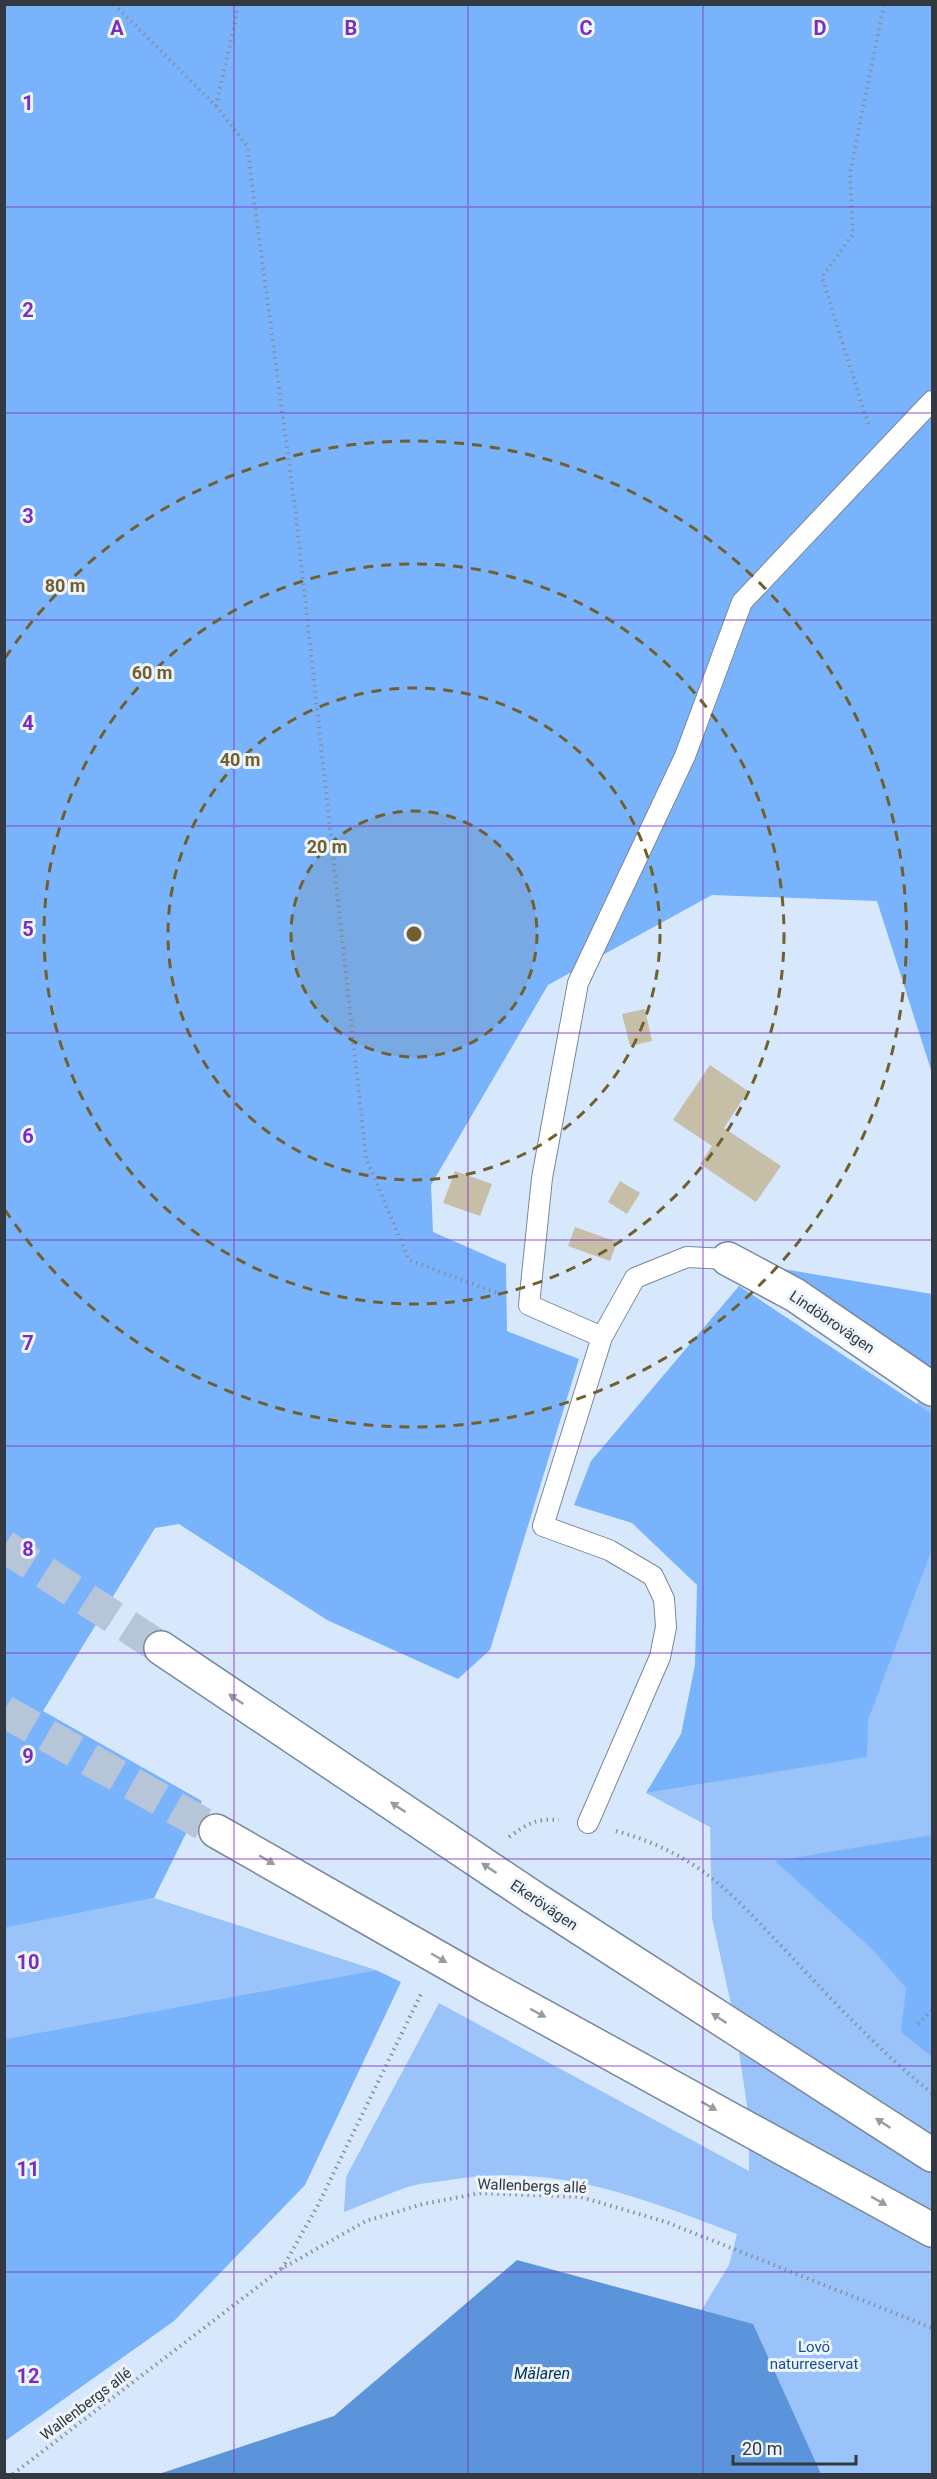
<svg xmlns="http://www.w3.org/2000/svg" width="937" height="2479" viewBox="0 0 937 2479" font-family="Roboto,sans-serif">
  <rect width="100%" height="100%" fill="#d7e8fd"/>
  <path fill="#9ac4f9" d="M932,1382V2474H620L690,2329L729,2265L737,2234C639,2197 555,2162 449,2180C436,2182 421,2183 408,2187C387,2194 365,2204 344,2212L346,2177L439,2003L749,2171V2119L734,2018L712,1918L710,1827L646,1793L713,1782L728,1672Z
    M154,1898L376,1970L5,2039V1928Z"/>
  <path fill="#79b3fb" d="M5,5H932V1073L877,901L712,895L548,985L431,1185L433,1232L506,1264L507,1331L579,1359L490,1650L458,1679L327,1620L179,1524L155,1528L43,1711L202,1801L154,1898L5,1928Z
    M783,1269L932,1294V1368Z
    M739,1286L932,1414V1549L868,1720L867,1757L646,1793L681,1734L695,1665L697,1585L632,1523L574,1505L591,1461Z
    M932,1835V2057L901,2032L906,1988L872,1949L775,1861Z
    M376,1970L401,1982L305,2185L174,2321L5,2441V2039Z"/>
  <path fill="#5b94da" d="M517,2260L753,2324L821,2474H159L334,2416Z"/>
  <path fill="#c6bea6" d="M645,1009L652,1041L630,1046L622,1014Z
    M710,1065L748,1091L724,1128L781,1166L756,1202L700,1164L712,1146L673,1120Z
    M455,1171L492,1184L480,1216L443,1203Z
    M620,1181L640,1193L627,1214L608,1202Z
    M575,1227L617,1242L610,1261L568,1246Z"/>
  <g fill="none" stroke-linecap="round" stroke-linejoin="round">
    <path stroke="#b6c5d7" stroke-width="33" stroke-dasharray="33 16" stroke-linecap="butt" d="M4,1546L161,1648
      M4,1711L216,1831"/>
    <g stroke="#79889b" stroke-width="22">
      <path id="service" d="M602,1337L529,1305L542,1178L578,983L685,756L742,602L932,401
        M588,1823L660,1657L666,1627L664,1599L653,1576L609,1550L543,1526L602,1337L635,1278L687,1257L728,1259"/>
    </g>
    <g stroke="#79889b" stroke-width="36">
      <path id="minor" d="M728,1259L795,1295L932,1389"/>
    </g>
    <g stroke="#79889b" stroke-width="36">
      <path id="secondary" d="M161,1648L447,1840
        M216,1831L393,1932
        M532,1897L932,2155
        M486,1985L932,2230"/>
    </g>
    <path stroke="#8591a0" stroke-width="4" stroke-dasharray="1.5 4.5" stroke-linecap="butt" d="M114,4L216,106L247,146L296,516L366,1158L409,1260L500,1294
      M216,106L237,13L235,4
      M868,424L822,277L853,234L850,173L884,4
      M616,1831C699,1854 732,1894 788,1953C834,2002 880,2052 932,2093
      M509,1837C527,1824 536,1818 559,1820
      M918,2024L932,2010
      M282,2269L318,2205L422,1992
      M13,2474L281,2269L366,2221L423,2204L481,2193L581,2197L666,2222L932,2328"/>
    <use href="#service" stroke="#fff" stroke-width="20"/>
    <use href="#minor" stroke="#fff" stroke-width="33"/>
    <use href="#secondary" stroke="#fff" stroke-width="33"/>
    <g stroke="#79889b" stroke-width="36" stroke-linecap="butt">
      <path id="secondary-bridge" d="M447,1840L532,1897
        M393,1932L486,1985"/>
    </g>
    <use href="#secondary-bridge" stroke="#fff" stroke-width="33"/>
  </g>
  <defs><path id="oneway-solid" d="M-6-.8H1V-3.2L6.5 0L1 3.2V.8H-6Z" transform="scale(1.5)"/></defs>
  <g fill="#989ca0">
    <use href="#oneway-solid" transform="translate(236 1699) rotate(-146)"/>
    <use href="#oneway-solid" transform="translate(398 1807) rotate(-146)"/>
    <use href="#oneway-solid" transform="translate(267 1860) rotate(30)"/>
    <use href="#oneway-solid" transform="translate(489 1868) rotate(-146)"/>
    <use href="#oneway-solid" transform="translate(439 1958) rotate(30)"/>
    <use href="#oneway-solid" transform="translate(538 2013) rotate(28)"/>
    <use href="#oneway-solid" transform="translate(719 2018) rotate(-147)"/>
    <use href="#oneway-solid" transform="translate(709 2106) rotate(29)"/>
    <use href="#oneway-solid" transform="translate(883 2123) rotate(-147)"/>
    <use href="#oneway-solid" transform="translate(879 2201) rotate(29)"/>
  </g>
  <path fill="none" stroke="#7b2cbf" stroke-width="1.5" stroke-opacity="0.55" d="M234,4V2474M468,4V2474M703,4V2474M4,207H932M4,413H932M4,620H932M4,826H932M4,1033H932M4,1240H932M4,1446H932M4,1653H932M4,1859H932M4,2066H932M4,2272H932"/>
  <circle cx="414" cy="934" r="123" fill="#71602e" fill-opacity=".12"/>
  <g fill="none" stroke="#71602e" stroke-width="3" stroke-dasharray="10 8">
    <circle cx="414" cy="934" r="123"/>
    <circle cx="414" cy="934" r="246"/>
    <circle cx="414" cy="934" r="370"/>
    <path d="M5 658A493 493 0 1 1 5 1210"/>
  </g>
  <g text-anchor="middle" stroke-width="6" stroke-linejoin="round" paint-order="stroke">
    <g font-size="15" fill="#323941" stroke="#edf4fc">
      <text transform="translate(832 1322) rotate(34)" y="5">Lindöbrovägen</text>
      <text transform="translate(544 1905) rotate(34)" y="5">Ekerövägen</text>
      <text transform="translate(532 2186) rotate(2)" y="5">Wallenbergs allé</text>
      <text transform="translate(86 2404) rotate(-37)" y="5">Wallenbergs allé</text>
    </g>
    <g font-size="15" fill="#165191" stroke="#edf4fc">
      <text x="814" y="2352">Lovö<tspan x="814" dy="17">naturreservat</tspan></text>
    </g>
    <g font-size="16" font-style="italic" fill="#052f5b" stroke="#edf4fc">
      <text x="542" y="2379">Mälaren</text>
    </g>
  </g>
  <g font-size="20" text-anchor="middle" font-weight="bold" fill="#7b2cbf" stroke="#edf4fc" stroke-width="6" stroke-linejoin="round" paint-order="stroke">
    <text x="117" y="35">A</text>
    <text x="351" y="35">B</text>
    <text x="586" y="35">C</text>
    <text x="820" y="35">D</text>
    <text x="28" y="110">1</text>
    <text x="28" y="317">2</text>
    <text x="28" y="523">3</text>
    <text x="28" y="730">4</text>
    <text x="28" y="936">5</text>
    <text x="28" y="1143">6</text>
    <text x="28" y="1350">7</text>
    <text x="28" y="1556">8</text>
    <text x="28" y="1763">9</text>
    <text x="28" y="1969">10</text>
    <text x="28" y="2176">11</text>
    <text x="28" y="2383">12</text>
  </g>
  <circle cx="414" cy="934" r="9" fill="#71602e" stroke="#edf4fc" stroke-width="3"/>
  <g font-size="18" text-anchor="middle" font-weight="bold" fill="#71602e" stroke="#edf4fc" stroke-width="6" stroke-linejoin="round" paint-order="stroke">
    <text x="65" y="592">80 m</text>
    <text x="152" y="679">60 m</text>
    <text x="240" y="766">40 m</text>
    <text x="327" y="853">20 m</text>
  </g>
  <rect width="937" height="2479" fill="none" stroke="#323941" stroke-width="12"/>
  <path d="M733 2455v9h123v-9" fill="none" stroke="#323941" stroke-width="3"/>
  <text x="742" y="2455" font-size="18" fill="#323941" stroke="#edf4fc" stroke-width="4.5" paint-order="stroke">20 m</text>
</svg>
